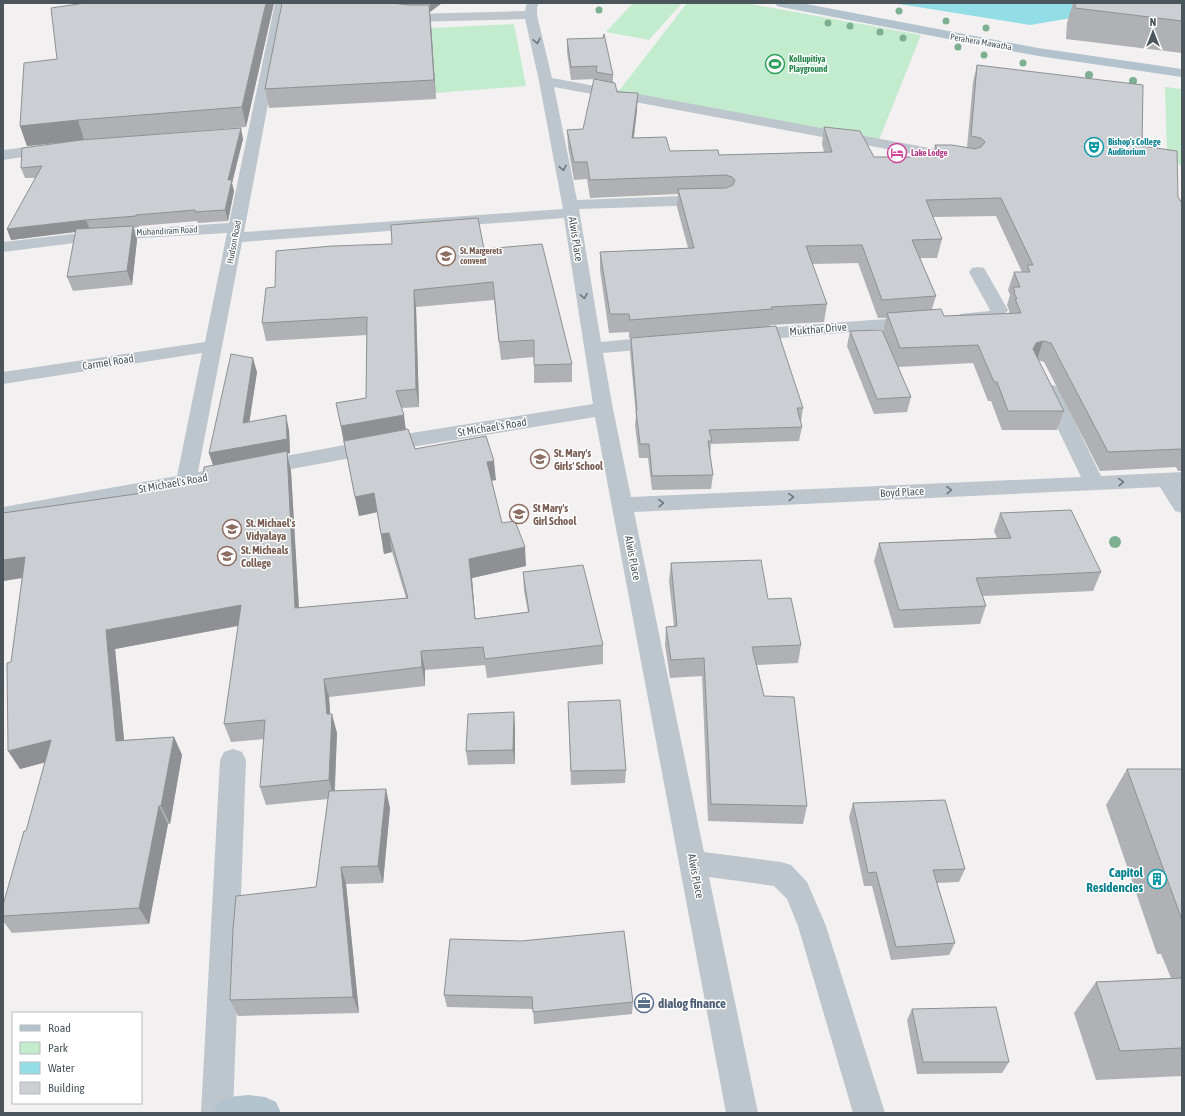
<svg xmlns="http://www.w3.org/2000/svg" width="1185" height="1116" viewBox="0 0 1185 1116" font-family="'Asap Condensed',sans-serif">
  <rect width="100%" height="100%" fill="#f3f0f1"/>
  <path fill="#c3ecce" d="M633,3H682L649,40L606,32Z
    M687,3H745L921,35L879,140L618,92Z
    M514,24L526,86L435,93L431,28Z
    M1165,87L1182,89V167L1167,154Z"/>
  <path fill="#93dee6" d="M893,3H1182V15H1089L1030,25Z"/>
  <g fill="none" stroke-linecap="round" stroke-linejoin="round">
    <path fill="#bdc6cc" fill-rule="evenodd" d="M275,3H287L244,232L563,209L539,81L525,19L411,22L395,19L394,16L395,13L400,12L411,14L525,11L527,3H539L537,7V15L552,78L967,155L970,158L967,161L962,163L554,87L577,200L707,195L713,197L715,200L713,203L707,205L579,209L601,342L661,336L667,338L670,342L667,346L661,348L603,353L613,409L631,497L1081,477L1039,390L1042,386L1049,384L1056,386L1059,390L1101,476L1182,472V486H1180L1182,489V513L1175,511L1160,487L634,512L704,852L781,862L791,865L807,882L826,926L885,1113H853L798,926L787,899L774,886L709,877L758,1113H726L595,417L399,449L3,523V507L177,476L202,353L3,384V372L205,342L227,233L90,241L3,252V242L90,232L229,223ZM564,218L593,404L399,435L198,472L242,242Z
      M51,144L56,146L59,149L56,152L3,160V150Z
      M978,267L984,268L1008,310C1006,313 1003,318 999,320C992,324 968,324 960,322L957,318L960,314L989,311L990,310L969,272L972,268Z
      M914,317L920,318L923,322L920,326L749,341L743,339L740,335L743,331L749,329Z
      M233,749L242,752L246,760L233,1113H201L220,760L224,752Z"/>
    <path fill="#b2c3cd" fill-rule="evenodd" d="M775,3H801L1038,48L1182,69V77L1038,56L781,7L777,6Z
      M248,1095L265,1097L276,1102L281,1113H213L218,1102L229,1097Z"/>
  </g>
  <g fill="#7eaf91">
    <circle cx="599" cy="10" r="3.5"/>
    <circle cx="899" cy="11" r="3.5"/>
    <circle cx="946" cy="21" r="3.5"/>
    <circle cx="828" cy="23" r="3.5"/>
    <circle cx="850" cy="26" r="3.5"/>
    <circle cx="986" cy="28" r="3.5"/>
    <circle cx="880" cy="32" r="3.5"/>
    <circle cx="903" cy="38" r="3.5"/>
    <circle cx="958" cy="47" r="3.5"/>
    <circle cx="984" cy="55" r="3.5"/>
    <circle cx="1023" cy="63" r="3.5"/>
    <circle cx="1089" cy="75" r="4"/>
    <circle cx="1133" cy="81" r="4"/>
    <circle cx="1115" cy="542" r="6"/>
  </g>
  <path fill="#afb1b5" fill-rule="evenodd" d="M274,3L246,127L84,140L27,146L20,126L57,59Z
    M282,3H442L430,12L436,99L269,108L265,89Z
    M1073,3H1182V53L1066,39L1067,23Z
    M567,39L613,75V82L617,92L637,110L634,138L670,151L719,155L824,152L822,144L824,127L874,157H932L935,145L967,147L973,82L977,65L1142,146L1182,203V471H1178L1176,467L1100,471L1044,362L1038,360L1064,411L1057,430H1002L991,401H988L973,363L898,367L911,397L907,412L874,414L847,346L850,331H883L886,318H878L858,263L812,264L827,304L824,322L770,325L769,327L803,408L801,422H800L802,427L799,441L711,444L710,456L713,475L711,489L652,490L648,458H639L635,425L636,415L630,352L631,338L731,330L629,338V332L609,333L600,270V252L688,248L677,207L678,194L590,198L587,179L574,180L568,147L567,130L583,129L596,79L571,80L567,52ZM996,216L1022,272H1014L1008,290L1010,295L1007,305L1009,310V313L944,316L932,309L936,296L920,258H937L942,239L933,217Z
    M243,139L232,183L234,191L228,221L198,223L197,221L139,226V227L134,228L137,240L132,285L73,291L67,277L76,232L11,240L7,229L36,178H25L21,168Z
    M484,249L572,364V382L534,383V357L501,360L494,300L416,307L419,407L402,408L406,430L415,449L496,480L491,481L502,523L526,566L472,578L475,619L528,612L524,591L523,572L603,645V664L487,678L485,665L425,670V686L329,697L330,714L337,733L335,791L390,808L383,883L346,884L359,1013L238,1016L230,1000L316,887L328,799L266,805L260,787L264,739L231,742L224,724L238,626L115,649L124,740L174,737L182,755L170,824H168L149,924L12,933L3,921V916L45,762L20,769L11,662L22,578L3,581V513L142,493L203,480L213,465L209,453L257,372L249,422L289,430L290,453L287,454L291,471L299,608L406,598L392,552L384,554L377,512L359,516L336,403L366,398L367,335L266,341L262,323L275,287Z
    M1000,513L1101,572L1093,591L983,596L986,606L980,624L894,628L874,561L879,543L997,538L994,531Z
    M671,563L768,599L801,645L798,663L757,665L764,696L807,806L803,824L708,821L702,676L670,678L665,645L666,627L674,626L669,581Z
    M568,702L626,770L625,783L571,785Z
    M515,726V764L468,765L466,751Z
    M1127,769H1182V1076L1096,1080L1074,1013L1096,982L1171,978L1161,954H1157L1106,805Z
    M853,803L965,869L959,882L937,883L955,943L949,955L891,960L872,886H864L849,817Z
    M450,939L633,1002L632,1014L534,1024L533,1009L447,1007L444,995Z
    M912,1009L1009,1062L1002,1073L917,1074L907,1020Z"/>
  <path fill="#8e9093" d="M266,3H274L246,127L242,107Z
    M430,3H442L430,12Z
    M429,5L431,23L436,99L434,80Z
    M638,93L637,110L631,156L632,138Z
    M78,120L84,140L27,146L20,126Z
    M241,128L243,139L232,183L234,191L228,221L225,210L228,180Z
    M86,220L90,230L11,240L7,229Z
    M133,226L137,240L132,285L127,271Z
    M414,290L416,307L419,407L416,389Z
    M1043,341L1037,360L1033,349L1036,343Z
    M253,358L257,372L247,438L243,423Z
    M286,415L289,430L290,453L287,454L291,471L300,627L214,468L209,453Z
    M404,415L406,432L344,444L341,426Z
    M494,461L496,480L488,481L487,462Z
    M374,493L378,512L359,516L355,497Z
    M389,533L392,552L384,554L381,534Z
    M525,547L526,566L472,578L477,638L469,559Z
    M25,557L34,576L3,581V560Z
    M241,605L247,624L115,649L126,759L116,741L106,630Z
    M421,651L425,670V686L422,667Z
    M324,679L329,697L331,725L332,714L337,733L334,798L329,780L327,714Z
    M514,712L515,726V764L513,750Z
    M174,737L182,755L170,824L161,806Z
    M51,740L62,758L20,769L8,751Z
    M386,789L390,808L383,883L378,866Z
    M159,806L168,824L149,924L139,908Z
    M341,867L346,884L359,1013L353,997Z"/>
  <path fill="#cbced2" stroke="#8e9093" d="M85,3H266L242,107L78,120L20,126L24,63L57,59L51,8Z
    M282,3H391L409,5H429L434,80L265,89Z
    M1075,3H1182V21L1075,8Z
    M604,34L613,75L596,72L597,66L571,67L567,39L603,38Z
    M977,65L1143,85L1142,146L1177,151L1178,197L1182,203V449L1108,452L1051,343L1043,341L1036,343L1033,349L1064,411H1008L997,382H994L978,345L900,348L887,313L941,309L944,316L1021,313L1015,299H1017L1014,293L1015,292L1013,287H1020L1014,272H1030L1027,265H1033L1001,198L926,200L942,239L912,240L936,296L882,300L862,245L806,246L827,304L771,307L772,309L630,320L629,314H610L600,252L694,248L678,189L726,188L733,185L735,180L732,177L726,175L590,180L587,162H574L567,130L583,129L594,79L615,83L617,92L638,93L632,138L666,137L670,151L718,150L719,155L832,152L824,127L860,131L874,157H940L935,145H952L975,149L981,147L985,142L981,138L971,136Z
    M241,128L228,180H232L225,210L195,212V210L136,215V216L86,220L7,229L42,166L21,168L22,148L81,140Z
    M478,218L484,249L542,244L572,364L534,365V340L499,342L493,282L414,290L416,389L396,391L404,415L341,426L336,403L366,398L367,317L262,323L266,288L275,287L276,251L332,246L392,244L391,225Z
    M133,226L127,271L67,277L76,229Z
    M776,326L803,408H797L802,427L709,430L712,441H708L713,475L652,476L649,444H640L636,411H637L631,338Z
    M882,330L911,397L877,399L850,331Z
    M231,354L253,358L243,423L286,415L287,439L209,453Z
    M408,429L415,449L486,436L494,461L487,462L502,523L515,521L525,547L469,559L475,619L529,612L523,572L583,565L603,645L485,659L483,647L421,651L422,667L324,679L327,714H332L329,780L260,787L265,720L224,724L241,605L106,630L116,741L174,737L161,806H159L139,908L3,916V905L24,831H26L51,740L8,751L7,663L11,662L25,557L3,560V513L142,493V490L203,480L204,467L287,451L295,608L408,598L389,533L381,534L374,493L355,497L344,441Z
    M1071,510L1101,572L976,578L986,606L899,610L879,543L1011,538L1000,513Z
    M761,560L768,599L791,598L801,645L752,647L764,696L794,697L807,806L711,804L704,658L671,660L666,627L677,626L671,563Z
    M620,700L626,770L571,771L568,702Z
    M514,712L513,750L466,751L468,714Z
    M1127,769H1182V920Z
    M386,789L378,866L341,867L353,997L230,1000L233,929L236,896L316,887L329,791Z
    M945,800L965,869L933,870L955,943L896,947L876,872L868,873L853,803Z
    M624,931L633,1002L533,1012L532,997L444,995L450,939L521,941Z
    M1182,978V1048L1120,1051L1096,982Z
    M996,1007L1009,1062H923L912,1009Z"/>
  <defs><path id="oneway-chevron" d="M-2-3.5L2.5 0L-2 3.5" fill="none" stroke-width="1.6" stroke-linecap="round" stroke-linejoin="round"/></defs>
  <g stroke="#6c787e">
    <use href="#oneway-chevron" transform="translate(537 41) rotate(77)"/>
    <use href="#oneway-chevron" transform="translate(563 168) rotate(79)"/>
    <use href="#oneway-chevron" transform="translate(584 296) rotate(81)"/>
    <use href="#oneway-chevron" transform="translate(1121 482) rotate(-3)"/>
    <use href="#oneway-chevron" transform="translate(949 490) rotate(-3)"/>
    <use href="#oneway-chevron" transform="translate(791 497) rotate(-3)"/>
    <use href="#oneway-chevron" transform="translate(661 503) rotate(-3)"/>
  </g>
  <defs>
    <g id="stadium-ring" transform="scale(1)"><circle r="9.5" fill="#fff" stroke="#2e9e5b" stroke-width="1.5"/><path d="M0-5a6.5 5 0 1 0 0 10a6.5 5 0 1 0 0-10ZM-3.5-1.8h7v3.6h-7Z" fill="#2e9e5b"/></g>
    <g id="theatre-ring" transform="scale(1)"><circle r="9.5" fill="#fff" stroke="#0f9aa8" stroke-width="1.5"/><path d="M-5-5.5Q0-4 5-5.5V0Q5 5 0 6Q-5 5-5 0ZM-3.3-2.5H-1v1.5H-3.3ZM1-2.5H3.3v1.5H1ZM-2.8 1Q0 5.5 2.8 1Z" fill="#0f9aa8"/></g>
    <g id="hotel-ring" transform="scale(1)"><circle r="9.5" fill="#fff" stroke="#d1479c" stroke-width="1.5"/><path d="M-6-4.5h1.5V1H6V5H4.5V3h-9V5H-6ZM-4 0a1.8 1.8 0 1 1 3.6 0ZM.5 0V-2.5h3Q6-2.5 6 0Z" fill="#d1479c"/></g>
    <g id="school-ring" transform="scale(1)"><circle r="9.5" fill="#fff" stroke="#8d6e63" stroke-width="1.5"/><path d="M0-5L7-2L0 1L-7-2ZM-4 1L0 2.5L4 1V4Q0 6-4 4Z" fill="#8d6e63"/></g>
    <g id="building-ring" transform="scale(1)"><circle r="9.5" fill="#fff" stroke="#0f9aa8" stroke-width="1.5"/><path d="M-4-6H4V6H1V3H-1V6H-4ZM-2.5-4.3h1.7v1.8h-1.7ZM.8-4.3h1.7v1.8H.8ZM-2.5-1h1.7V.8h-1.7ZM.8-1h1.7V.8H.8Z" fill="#0f9aa8"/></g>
    <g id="office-ring" transform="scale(1)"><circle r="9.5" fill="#fff" stroke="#5c6f8a" stroke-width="1.5"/><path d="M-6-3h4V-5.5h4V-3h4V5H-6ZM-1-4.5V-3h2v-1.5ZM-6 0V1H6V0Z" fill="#5c6f8a"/></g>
  </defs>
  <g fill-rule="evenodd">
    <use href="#stadium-ring" x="775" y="64"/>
    <use href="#theatre-ring" x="1094" y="147"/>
    <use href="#hotel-ring" x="897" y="153"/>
    <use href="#school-ring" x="446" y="256"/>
    <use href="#school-ring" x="540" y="459"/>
    <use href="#school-ring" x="519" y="514"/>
    <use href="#school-ring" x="232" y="529"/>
    <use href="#school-ring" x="227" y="556"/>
    <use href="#building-ring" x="1157" y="879"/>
    <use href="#office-ring" x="644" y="1003"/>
  </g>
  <g text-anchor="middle" stroke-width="3" stroke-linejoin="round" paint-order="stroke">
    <g font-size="9" fill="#4a565c" stroke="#fff">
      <text transform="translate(981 42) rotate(10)" y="3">Perahera Mawatha</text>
      <text transform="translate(167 231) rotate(-3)" y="3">Muhandiram Road</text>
      <text transform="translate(234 242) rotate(-79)" y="3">Hudson Road</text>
    </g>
    <g font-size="9" font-weight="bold" fill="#27864d" stroke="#fff" text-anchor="start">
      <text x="789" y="62">Kollupitiya<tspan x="789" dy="10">Playground</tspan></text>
    </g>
    <g font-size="9" font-weight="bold" fill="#0d838f" stroke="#fff" text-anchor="start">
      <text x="1108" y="145">Bishop's College<tspan x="1108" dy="10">Auditorium</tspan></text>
    </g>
    <g font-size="9" font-weight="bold" fill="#b23c85" stroke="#fff" text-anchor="start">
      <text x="911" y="156">Lake Lodge</text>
    </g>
    <g font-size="9" font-weight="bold" fill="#785e54" stroke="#fff" text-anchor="start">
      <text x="460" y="254">St. Margerets<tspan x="460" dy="10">convent</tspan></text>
    </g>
    <g font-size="11" fill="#4a565c" stroke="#fff">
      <text transform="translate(576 239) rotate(81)" y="4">Alwis Place</text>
      <text transform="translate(818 329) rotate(-5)" y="4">Mukthar Drive</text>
      <text transform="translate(108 362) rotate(-9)" y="4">Carmel Road</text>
      <text transform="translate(492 427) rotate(-9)" y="4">St Michael's Road</text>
      <text transform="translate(173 483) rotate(-10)" y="4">St Michael's Road</text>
      <text transform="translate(902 492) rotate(-3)" y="4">Boyd Place</text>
      <text transform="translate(633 558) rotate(79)" y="4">Alwis Place</text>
      <text transform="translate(696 876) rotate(79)" y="4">Alwis Place</text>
    </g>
    <g font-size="11" font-weight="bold" fill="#785e54" stroke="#fff" text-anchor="start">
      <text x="554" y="457">St. Mary's<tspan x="554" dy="13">Girls' School</tspan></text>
      <text x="533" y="512">St Mary's<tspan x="533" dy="13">Girl School</tspan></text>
      <text x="246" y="527">St. Michael's<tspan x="246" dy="13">Vidyalaya</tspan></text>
      <text x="241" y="554">St. Micheals<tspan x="241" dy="13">College</tspan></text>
    </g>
    <g font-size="13" font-weight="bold" fill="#0d838f" stroke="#fff" text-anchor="end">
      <text x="1143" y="877">Capitol<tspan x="1143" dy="15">Residencies</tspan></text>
    </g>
    <g font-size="13" font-weight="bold" fill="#4e5e75" stroke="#fff" text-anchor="start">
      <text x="658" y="1008">dialog finance</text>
    </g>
  </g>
  <rect width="1185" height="1116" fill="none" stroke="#4a565c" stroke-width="8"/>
  <rect x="12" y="1012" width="130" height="92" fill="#ffffff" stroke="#b7bbbe"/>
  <rect x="20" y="1025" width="20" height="6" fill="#b2c3cd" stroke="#b7bbbe"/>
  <text x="48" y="1032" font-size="12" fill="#4a565c">Road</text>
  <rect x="20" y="1042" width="20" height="12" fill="#c3ecce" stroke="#b7bbbe"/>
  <text x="48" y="1052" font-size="12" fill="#4a565c">Park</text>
  <rect x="20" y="1062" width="20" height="12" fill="#93dee6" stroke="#b7bbbe"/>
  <text x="48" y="1072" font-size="12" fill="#4a565c">Water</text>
  <rect x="20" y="1082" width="20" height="12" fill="#cbced2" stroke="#b7bbbe"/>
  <text x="48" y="1092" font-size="12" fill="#4a565c">Building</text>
  <g transform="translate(1153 32)" stroke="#ffffff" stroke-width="3" paint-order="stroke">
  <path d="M0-3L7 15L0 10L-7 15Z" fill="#4a565c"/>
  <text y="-6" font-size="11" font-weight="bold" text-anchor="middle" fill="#4a565c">N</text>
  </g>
</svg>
